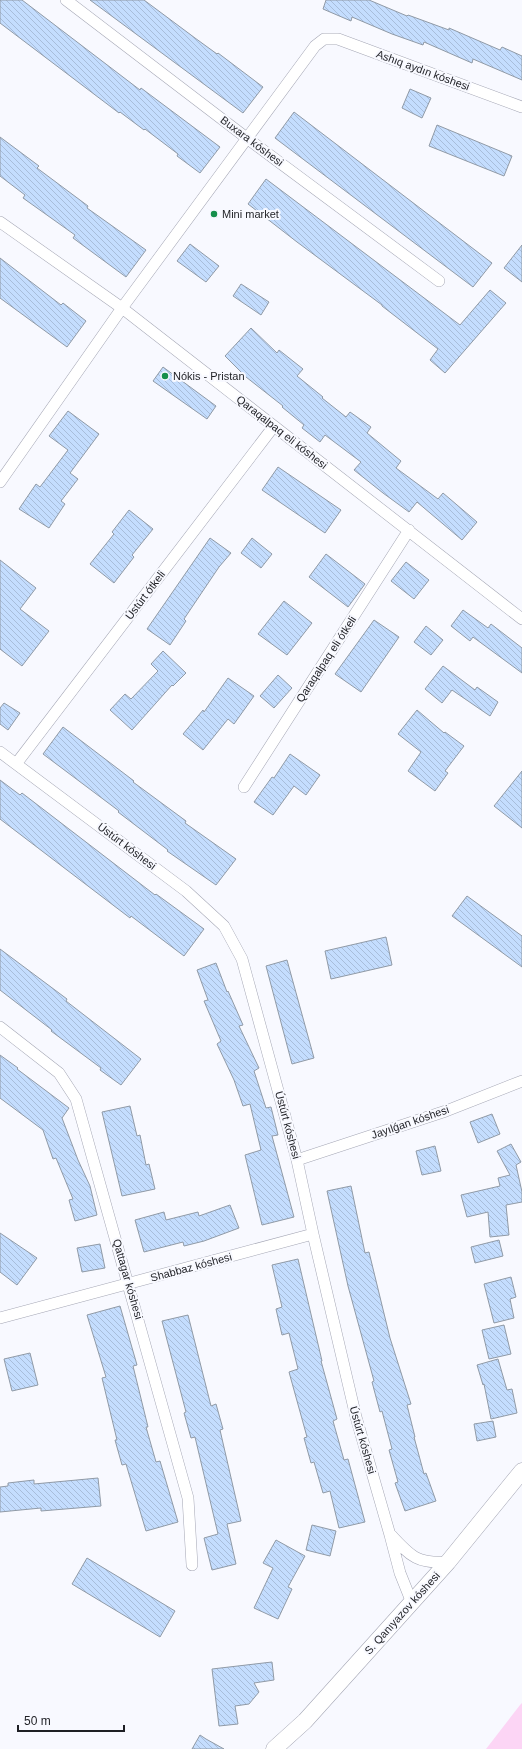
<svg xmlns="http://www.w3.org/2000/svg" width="522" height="1749" viewBox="0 0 522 1749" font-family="Helvetica,sans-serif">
  <defs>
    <pattern id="building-back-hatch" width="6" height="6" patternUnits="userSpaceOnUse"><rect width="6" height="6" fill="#c4ddfe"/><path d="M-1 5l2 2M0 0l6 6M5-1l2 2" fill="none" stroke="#a8bdda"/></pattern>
  </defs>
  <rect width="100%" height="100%" fill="#f8f9ff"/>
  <path fill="#fcd5f5" d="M522,1703V1749H486L520,1705Z"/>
  <path fill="url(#building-back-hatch)" stroke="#909aa6" d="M0,0H22L140,90L141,88L220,147L200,173L177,156L178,154L145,129L144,130L120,112L119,113L0,23Z
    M90,0H144L195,38L217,54L218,53L263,87L243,113Z
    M326,0H369L407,16L408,15L449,30V28L500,50L502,47L522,56V80L473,59L472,63L424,42L423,45L392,34L352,17L351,21L323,9Z
    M410,89L431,98L422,118L402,108Z
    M294,112L492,263L473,287L275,138Z
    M437,125L512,156L504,176L429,146Z
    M0,137L39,166L37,168L88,206L87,208L146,250L126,277L73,238L75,235L23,198L25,195L0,176Z
    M266,179L460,325L490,290L506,303L445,373L430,360L438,349L382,306V305L297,242L248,204Z
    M190,244L219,266L206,282L177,261Z
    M522,245V282L504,268Z
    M0,258L61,305L63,303L86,321L67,347L0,298Z
    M241,284L269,302L261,315L233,296Z
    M251,328L277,353L279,350L303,369L297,376L323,397L322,398L346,417L350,412L371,427L367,433L401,461L396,468L438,499L443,493L477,522L462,540L417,502L409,512L383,493L354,470L361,462L325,435L320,442L302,428L304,425L282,407L283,406L246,377L225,356Z
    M163,367L216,406L207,419L153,381Z
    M68,411L99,434L70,473L78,479L61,501L65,504L49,528L19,509L36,484L40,487L68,450L49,436Z
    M278,467L341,510L325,533L262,490Z
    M129,510L153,529L132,555L134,557L114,583L90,564L114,534L112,532Z
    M210,538L231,553L219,567L184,619L186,621L170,645L147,629Z
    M252,538L272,554L261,568L241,553Z
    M326,554L365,584L348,607L309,577Z
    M0,560L36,588L20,609L49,631L22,666L0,649Z
    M406,562L429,580L414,599L391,581Z
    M284,601L312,623L287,655L258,634Z
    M463,610L488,628L491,624L522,648V673L473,637L470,641L451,626Z
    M374,620L399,637L361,692L335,674Z
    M426,626L443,640L431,655L414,642Z
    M163,651L186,673L173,686L172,685L132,730L110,710L125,694L131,699L158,671L151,664Z
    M443,666L475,690L477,687L498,702L490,716L452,690L442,703L425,689Z
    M278,675L292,688L274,708L260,696Z
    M228,678L254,696L234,724L228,719L203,750L183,734L203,710L204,712Z
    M4,703L20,713L8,730L0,724V708Z
    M417,710L444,733L445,732L464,746L445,771L448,773L435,791L408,771L421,752L398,734Z
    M63,727L134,781L133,782L186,821L185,823L236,859L216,885L167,851L168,850L118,812L119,811L43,754Z
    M290,754L320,775L306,795L294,786L273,815L254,802L272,777L274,778Z
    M522,771V828L494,806Z
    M0,780L20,795L22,793L155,895L156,894L204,929L184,956L131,916L130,918L0,819Z
    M467,896L522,936V967L452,916Z
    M386,937L392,965L331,979L325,951Z
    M0,949L67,999L66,1001L141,1059L121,1085L100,1070L101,1068L51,1031L52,1030L0,990Z
    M287,960L314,1058L292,1064L266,966Z
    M216,963L227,992L228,991L243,1025L239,1026L259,1068L254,1071L266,1108L271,1107L278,1135L272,1136L294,1217L262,1225L245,1155L261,1150L250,1104L243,1106L234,1080L217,1044L221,1041L204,1001L208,1000L197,970Z
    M0,1055L18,1068L17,1069L69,1108L62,1118L78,1160L90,1186L97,1215L75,1221L69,1200L73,1199L56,1158L53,1159L43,1130L0,1098Z
    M130,1106L137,1136L140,1135L146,1165L149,1164L155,1189L122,1196L102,1112Z
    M492,1114L500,1134L478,1143L470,1122Z
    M511,1144L521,1162L516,1165L522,1192V1202L506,1205L509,1235L490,1237L488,1212L467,1217L461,1195L500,1186L498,1178L510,1175L497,1151Z
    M435,1146L441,1171L422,1175L416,1151Z
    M351,1186L365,1253L369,1252L390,1338L411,1404L407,1405L415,1437H414L424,1474L426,1473L436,1501L405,1511L395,1483L398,1482L389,1450L392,1449L382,1411L380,1412L372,1382L374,1381L348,1286L327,1191Z
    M230,1205L239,1228L204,1241L184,1246L183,1242L144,1252L135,1220L164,1212L166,1220L198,1212L199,1216Z
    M0,1233L37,1258L17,1285L0,1272Z
    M499,1240L503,1256L475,1263L471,1247Z
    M100,1244L105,1268L82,1272L77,1248Z
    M298,1259L322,1361H321L337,1419L333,1421L344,1460L348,1459L365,1522L339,1528L330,1491L323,1493L314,1462L311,1463L304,1438L307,1437L289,1372L298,1369L289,1333L282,1335L276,1309L282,1307L272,1265Z
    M511,1277L516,1297L510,1299L514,1318L494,1323L484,1284Z
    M120,1306L137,1365L133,1366L148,1427H146L156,1462L160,1461L178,1522L146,1531L126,1464L122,1465L115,1440H117L102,1378L106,1377L87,1315Z
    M188,1315L211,1406L216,1404L223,1429L220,1430L241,1521L227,1524L236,1564L212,1570L204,1538L218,1534L195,1437L191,1438L184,1413L186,1412L162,1321Z
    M504,1325L511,1354L489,1359L482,1330Z
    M30,1353L38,1385L12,1391L4,1359Z
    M498,1359L507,1390L512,1389L517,1413L491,1419L484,1384L483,1385L477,1365Z
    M493,1421L496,1437L477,1441L474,1424Z
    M98,1478L101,1506L41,1511V1508L0,1512V1487L8,1486V1483L34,1480V1484Z
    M312,1525L336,1531L330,1556L306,1550Z
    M276,1540L305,1556L288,1587L292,1589L278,1619L254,1608L273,1568L263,1563Z
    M87,1558L175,1611L160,1637L72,1584Z
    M272,1662L274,1680L254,1683L259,1692L249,1704L235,1706L238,1724L219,1726L212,1669Z
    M200,1735L206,1739L224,1749H192Z"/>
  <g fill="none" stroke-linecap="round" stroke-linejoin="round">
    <g stroke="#a5a7b5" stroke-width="12">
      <path id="street" d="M66,0L248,139L439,281
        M0,222L122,308L522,619
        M0,482L122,308L315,46L324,39H338L522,107
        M0,752L186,891L224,926L242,959L297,1160L313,1234L356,1417L390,1535L400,1573L412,1603
        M16,764L274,426
        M244,787L409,530
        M0,1027L59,1073L76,1099L188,1498L192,1565
        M297,1160L446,1111L522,1081
        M0,1318L313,1234
        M391,1535C411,1557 418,1564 448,1562"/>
    </g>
    <g stroke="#a5a7b5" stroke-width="17">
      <path id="secondary" d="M274,1749L305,1721L448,1562L522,1471"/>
    </g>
    <use href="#street" stroke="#fff" stroke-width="11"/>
    <use href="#secondary" stroke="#fff" stroke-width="16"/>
  </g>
  <g fill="#158f4b" stroke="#f8f9ff" stroke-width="1.5">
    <circle cx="214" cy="214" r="4"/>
    <circle cx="165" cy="376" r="4"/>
  </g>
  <g text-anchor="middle" stroke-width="4" stroke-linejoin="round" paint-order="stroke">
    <g font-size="11" fill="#1e1f24" stroke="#f8f9ff">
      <text transform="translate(423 70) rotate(20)" y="4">Ashıq aydın kóshesi</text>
      <text transform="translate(252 141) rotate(37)" y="4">Buxara kóshesi</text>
      <text transform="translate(282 432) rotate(38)" y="4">Qaraqalpaq eli kóshesi</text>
      <text transform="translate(145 595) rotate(-53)" y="4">Ústúrt ótkeli</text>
      <text transform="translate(326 659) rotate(-57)" y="4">Qaraqalpaq eli ótkeli</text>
      <text transform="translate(127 846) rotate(37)" y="4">Ústúrt kóshesi</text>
      <text transform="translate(410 1122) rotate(-19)" y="4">Jayılǵan kóshesi</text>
      <text transform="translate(288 1125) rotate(75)" y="4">Ústúrt kóshesi</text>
      <text transform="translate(191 1267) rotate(-15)" y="4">Shabbaz kóshesi</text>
      <text transform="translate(128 1279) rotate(74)" y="4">Qattagar kóshesi</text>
      <text transform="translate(363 1440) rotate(74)" y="4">Ústúrt kóshesi</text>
      <text transform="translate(402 1613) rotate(-48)" y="4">S. Qanıyazov kóshesi</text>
    </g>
    <g font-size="11" fill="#1e1f24" stroke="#f8f9ff" text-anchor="start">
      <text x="222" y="218">Mini market</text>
      <text x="173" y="380">Nókis - Pristan</text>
    </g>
  </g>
  <path d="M18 1725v6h106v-6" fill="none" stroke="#1e1f24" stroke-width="2"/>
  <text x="24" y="1725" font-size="12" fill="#1e1f24" stroke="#f8f9ff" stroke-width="3" paint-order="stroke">50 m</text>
</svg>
